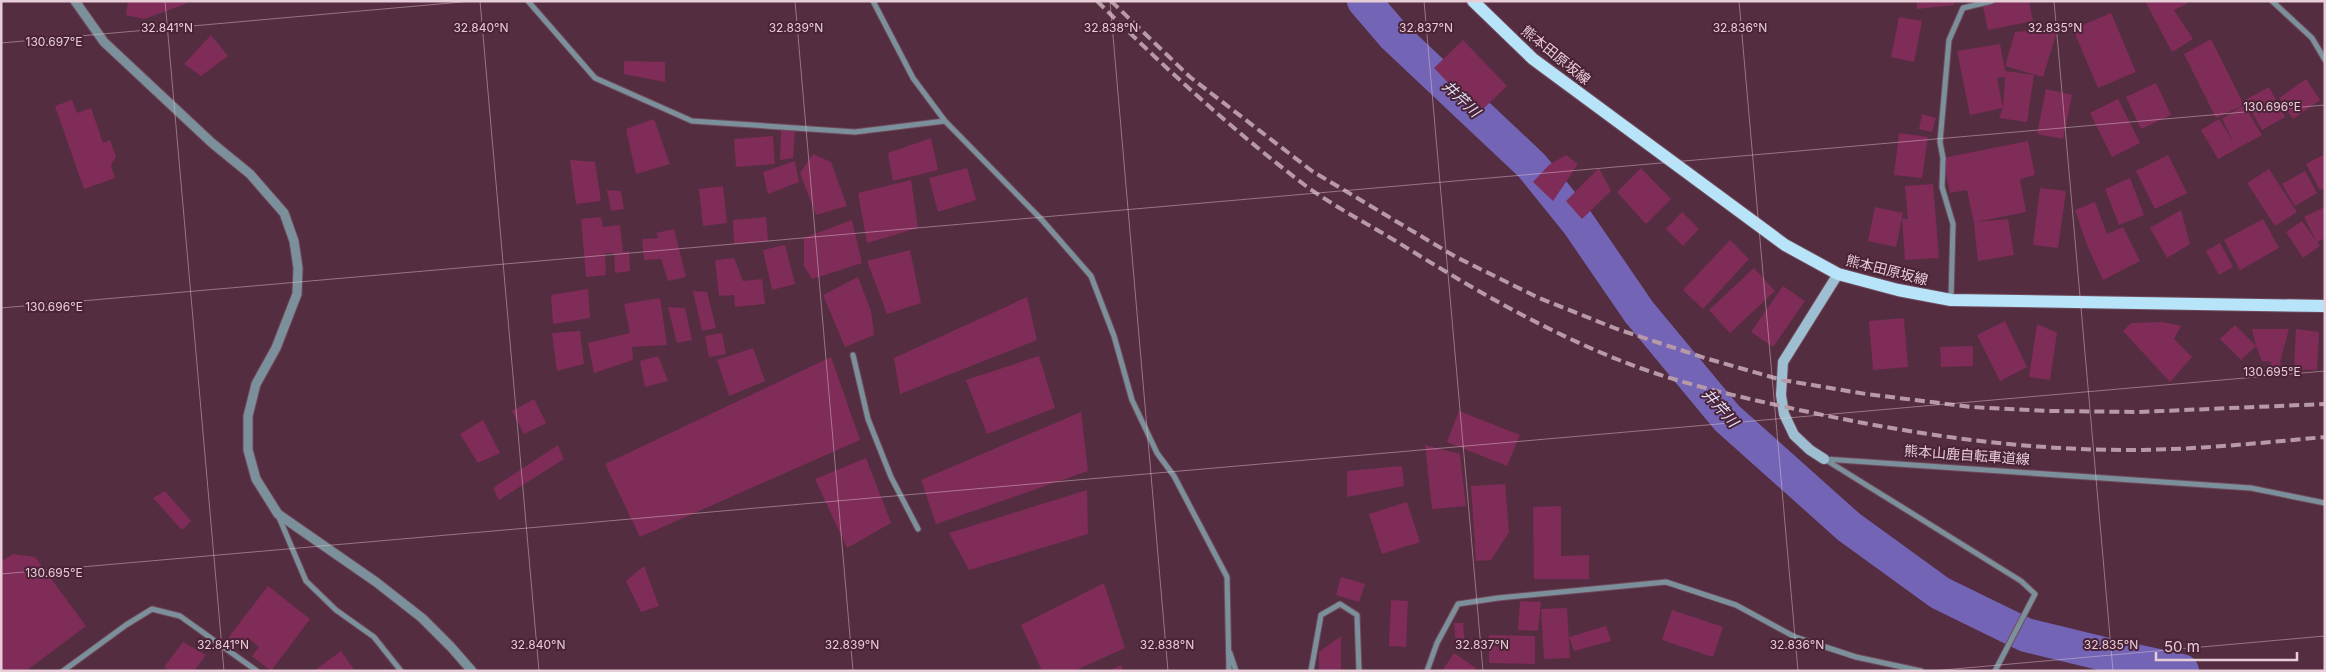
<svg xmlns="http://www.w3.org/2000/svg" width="2326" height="672" viewBox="0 0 2326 672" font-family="Inter,'Noto Sans JP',sans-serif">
  <rect width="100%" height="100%" fill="#552d40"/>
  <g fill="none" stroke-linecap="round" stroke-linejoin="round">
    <path stroke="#7464b6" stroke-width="34" d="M1364,1L1394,36L1532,166L1578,223L1639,312L1727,418L1849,527L1940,593L2026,635L2108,655L2182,671"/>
  </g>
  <path fill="#7f2c58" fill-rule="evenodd" d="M128,1H187L188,3L144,19L126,15Z
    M1917,1H1954V5L1917,9Z
    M1982,1H2029L2033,21L1988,30Z
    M2145,1H2187L2188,3L2174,10L2193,39L2172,52Z
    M2111,13L2136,72L2098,88L2073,29Z
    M1899,17L1922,21L1914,62L1891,57Z
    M2058,28L2043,77L2005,66L2015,32Z
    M211,35L228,56L201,76L184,64Z
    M2211,39L2244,105L2216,118L2184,54Z
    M1463,40L1507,86L1478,114L1434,68Z
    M2000,44L2005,71L2034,75L2027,122L1999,118L2003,108L1970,115L1957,51ZM2005,77L2003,108L1997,78Z
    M624,61L665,62V82L624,74Z
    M2306,79L2320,100L2293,119L2279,98Z
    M2156,83L2171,115L2141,129L2126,97Z
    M2269,87L2285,117L2262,130L2245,100Z
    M2046,89L2072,95L2063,139L2037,134Z
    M2118,99L2140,143L2112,157L2090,113Z
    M72,100L77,113L91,108L103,143L110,140L116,157L111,165L115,178L84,189L55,106Z
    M2244,105L2262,135L2218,159L2201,130L2219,119L2234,143L2222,119Z
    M1922,114L1936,118L1932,132L1919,129Z
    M654,119L670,164L636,174L626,129Z
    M795,128L793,158L780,160L781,131Z
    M1899,133L1928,137L1922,178L1894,175Z
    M773,136L775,164L736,167L734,139Z
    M931,138L938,170L893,181L888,153Z
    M2028,141L2035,175L2020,179L2026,212L1976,222L2008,219L2014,255L1978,261L1974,223L1967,190L1950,193L1943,158Z
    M813,154L831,162L847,206L816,215L800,173Z
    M2325,154V188L2320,190L2306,164Z
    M1566,155L1578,164L1553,201L1533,182L1549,165Z
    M2168,155L2187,193L2155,209L2136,171Z
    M570,160L595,162L601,201L576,204Z
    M795,161L799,182L768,194L763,172Z
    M967,168L976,200L938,212L929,178Z
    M1599,168L1611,191L1582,219L1566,201Z
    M1641,168L1671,199L1646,224L1617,192Z
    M2269,169L2297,212L2275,226L2247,183Z
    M2305,171L2317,193L2295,206L2282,184Z
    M2130,178L2144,215L2119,225L2105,189Z
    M911,180L918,228L867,243L858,193Z
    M1933,184L1939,258L1905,260L1902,219H1908L1905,186Z
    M723,186L727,223L703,226L699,189Z
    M2040,188L2066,191L2058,248L2033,245Z
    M607,190L621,191L624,209L611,211Z
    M2095,202L2107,234L2123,227L2140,261L2103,280L2087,245L2075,210Z
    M1875,207L1903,213L1896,247L1868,241Z
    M2325,207V238L2317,242L2304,217Z
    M2181,210L2190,244L2167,258L2150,228Z
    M1682,212L1699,229L1683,246L1666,229Z
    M601,217L603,227L620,225L623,252L629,251L630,271L615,273L614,253H605L606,275L586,277L581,219Z
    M766,217L768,241L734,244L733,220Z
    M2263,219L2279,248L2240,270L2224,240Z
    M852,220L862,263L812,279L804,266V238Z
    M2302,221L2320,246L2303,258L2286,232Z
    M674,229L686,277L668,281L661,259L644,260L642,239L659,238L656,233Z
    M1730,240L1749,259L1703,309L1683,290Z
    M2220,243L2233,267L2219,275L2206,251Z
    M785,245L795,284L772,290L763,250Z
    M910,250L921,303L887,314L867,261Z
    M734,258L743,281L762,279L765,304L735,307L734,295L719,296L715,260Z
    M1754,268L1775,291L1730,333L1709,310Z
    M858,277L871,311L874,335L845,347L823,295Z
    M1783,286L1805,301L1773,347L1751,332Z
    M588,289L590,318L553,324L551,295Z
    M693,291L707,292L716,328L702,331Z
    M1027,297L1037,340L900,394L894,358Z
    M660,298L667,345L632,347L633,360L594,373L588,343L630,333L624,304Z
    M668,307L685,308L692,340L677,343Z
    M1904,318L1908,367L1873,370L1869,321Z
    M2005,321L2027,367L2000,381L1977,335Z
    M2162,322L2181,326L2174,339L2192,357L2170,382L2123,331L2131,323Z
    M2037,324L2057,333L2050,380L2029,377Z
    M2235,325L2256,346L2241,360L2220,339Z
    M2252,329H2289L2280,362L2289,374L2263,372L2272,362L2262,361L2256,346Z
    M2296,329L2319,332L2317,370L2294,369Z
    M580,331L584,364L557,371L552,333Z
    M722,333L726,354L709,357L705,336Z
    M1973,346V366L1941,367L1940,347Z
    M753,348L765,381L729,396L717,360Z
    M658,356L668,381L645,387L640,361Z
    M1039,356L1055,408L987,434L966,380Z
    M831,357L860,440L640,537L605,464Z
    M534,399L546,423L524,434L512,411Z
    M1459,411L1520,435L1507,466L1447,442Z
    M1081,412L1088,471L936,524L921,480Z
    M483,420L500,453L478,463L460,434Z
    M558,445L564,459L499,500L493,488Z
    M1425,445L1460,454L1466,506L1432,509Z
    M866,458L891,523L847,548L815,479Z
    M1402,466L1404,486L1347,497V471Z
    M1505,484L1509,532L1491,560L1476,561L1471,486Z
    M1087,490L1088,534L969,570L949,533Z
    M165,491L191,521L182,530L153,498Z
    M1407,502L1420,542L1382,554L1369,514Z
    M1561,506V556L1589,555V579H1534L1533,507Z
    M13,554L35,557L86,626L26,671H1V562Z
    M644,566L659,606L641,612L626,581Z
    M1341,577L1365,584L1359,602L1336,595Z
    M1104,583L1125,648L1074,671H1042L1021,625Z
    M268,586L310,619L271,671L252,656L259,647L251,640L243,650L228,638Z
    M1391,600L1408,601L1406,647L1389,646Z
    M1520,601L1541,602L1538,631L1518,630Z
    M1567,608L1570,658L1544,659L1541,609Z
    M1672,610L1723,627L1713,657L1662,640Z
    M1454,623H1463L1465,646H1456Z
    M1606,626L1611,641L1574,651L1569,637Z
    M1489,635L1535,636V664L1489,663Z
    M1341,636V671H1319V652Z
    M183,642L206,655L194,671H169L164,667Z
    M341,651L355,671H314Z
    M1454,653L1476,668L1474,671H1442Z
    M1121,665L1123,671H1109Z"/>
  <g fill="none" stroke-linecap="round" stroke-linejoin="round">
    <g stroke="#6f4a5b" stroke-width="7">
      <path id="minor" d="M528,1L595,78L692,121L855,132L945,121
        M873,1L913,78L945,121L1042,220L1091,276L1114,336L1132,400L1157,453L1174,476L1227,577L1229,671
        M2272,1L2312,38L2325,60
        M1951,299L1953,224L1942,187L1943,158L1940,142L1949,40L1963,8L1992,1
        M853,355L868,419L891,477L918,529
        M1824,459L2251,488L2325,503
        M1826,460L2021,581L2035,594L1995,671
        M278,515L306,581L336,610L374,637L401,671
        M1230,653L1236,671
        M63,671L126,625L152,609L180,616L257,671
        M1311,671L1321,615L1340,604L1357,615L1359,671
        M1427,671L1437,643L1458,604L1498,598L1666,582L1736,605L1795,637L1856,657L1921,671"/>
    </g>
    <g stroke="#6f4a5b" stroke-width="11">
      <path id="tertiary" d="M75,1L104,42L212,143L250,174L284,213L294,241L298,268L297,294L276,348L256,384L248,416V450L256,479L278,514L376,582L422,618L451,647L472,671"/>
    </g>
    <g stroke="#6f4a5b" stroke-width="12">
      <path id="secondary" d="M1824,459L1810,450L1794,435L1784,414L1781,395L1783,362L1838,274"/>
    </g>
    <g stroke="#6f4a5b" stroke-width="14">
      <path id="primary" d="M1473,1L1533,59L1785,245L1838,274L1898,290L1951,300L2325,306"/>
    </g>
    <use href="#minor" stroke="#7b909b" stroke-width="5"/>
    <use href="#tertiary" stroke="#7b909b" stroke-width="9"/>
    <use href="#secondary" stroke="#9ebfd1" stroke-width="10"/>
    <use href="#primary" stroke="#b8e4fa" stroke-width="12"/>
    <path stroke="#b89aa7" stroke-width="4" stroke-dasharray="10 5" stroke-linecap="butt" d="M1097,1C1163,66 1232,130 1306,186C1335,207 1368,224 1399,243C1476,291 1555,337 1640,368C1693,387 1749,399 1804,411C1911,434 2019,450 2128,450C2194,450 2259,443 2325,437
      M1111,1L1190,77L1312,171L1456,257L1539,298L1617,329L1705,358L1782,380L1866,394L1972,407L2049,411L2138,412L2325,404"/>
  </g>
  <path fill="none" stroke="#e7cdd8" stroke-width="1" stroke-opacity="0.45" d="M165,1L224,671M480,1L539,671M795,1L853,671M1110,1L1168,671M1424,1L1483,671M1739,1L1798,671M2054,1L2113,671M1,43L473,1M1,308L2325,105M1,574L2325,371M1932,671L2325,636"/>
  <g text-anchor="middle" stroke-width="4" stroke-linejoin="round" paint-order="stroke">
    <g font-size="14" fill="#e7cdd8" stroke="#4a2336">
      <text transform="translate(1556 55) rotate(39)" y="5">熊本田原坂線</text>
      <text transform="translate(1887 270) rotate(14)" y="5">熊本田原坂線</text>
      <text transform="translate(1967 455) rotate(4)" y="5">熊本山鹿自転車道線</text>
    </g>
    <g font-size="15" font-style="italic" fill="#e1dff6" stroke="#4a2336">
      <text transform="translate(1461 99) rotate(43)" y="5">井芹川</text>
      <text transform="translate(1720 408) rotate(48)" y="5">井芹川</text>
    </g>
  </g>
  <g font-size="12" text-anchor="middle" fill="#e7cdd8" stroke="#4a2336" stroke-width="4" stroke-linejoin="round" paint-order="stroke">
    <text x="167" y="32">32.841°N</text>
    <text x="481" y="32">32.840°N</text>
    <text x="796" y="32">32.839°N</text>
    <text x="1111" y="32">32.838°N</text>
    <text x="1426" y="32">32.837°N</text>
    <text x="1740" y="32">32.836°N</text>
    <text x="2055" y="32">32.835°N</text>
    <text x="54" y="46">130.697°E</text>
    <text x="2272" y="111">130.696°E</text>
    <text x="54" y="311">130.696°E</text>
    <text x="2272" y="376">130.695°E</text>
    <text x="54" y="577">130.695°E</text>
    <text x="223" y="649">32.841°N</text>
    <text x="538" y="649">32.840°N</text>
    <text x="852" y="649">32.839°N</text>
    <text x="1167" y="649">32.838°N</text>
    <text x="1482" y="649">32.837°N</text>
    <text x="1797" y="649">32.836°N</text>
    <text x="2111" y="649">32.835°N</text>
  </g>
  <rect width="2326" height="672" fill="none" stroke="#e7cdd8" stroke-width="5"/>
  <path d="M2156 652v8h141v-8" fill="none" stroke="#e7cdd8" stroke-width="2.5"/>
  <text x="2164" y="652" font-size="15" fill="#e7cdd8" stroke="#4a2336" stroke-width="4" paint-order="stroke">50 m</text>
</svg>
